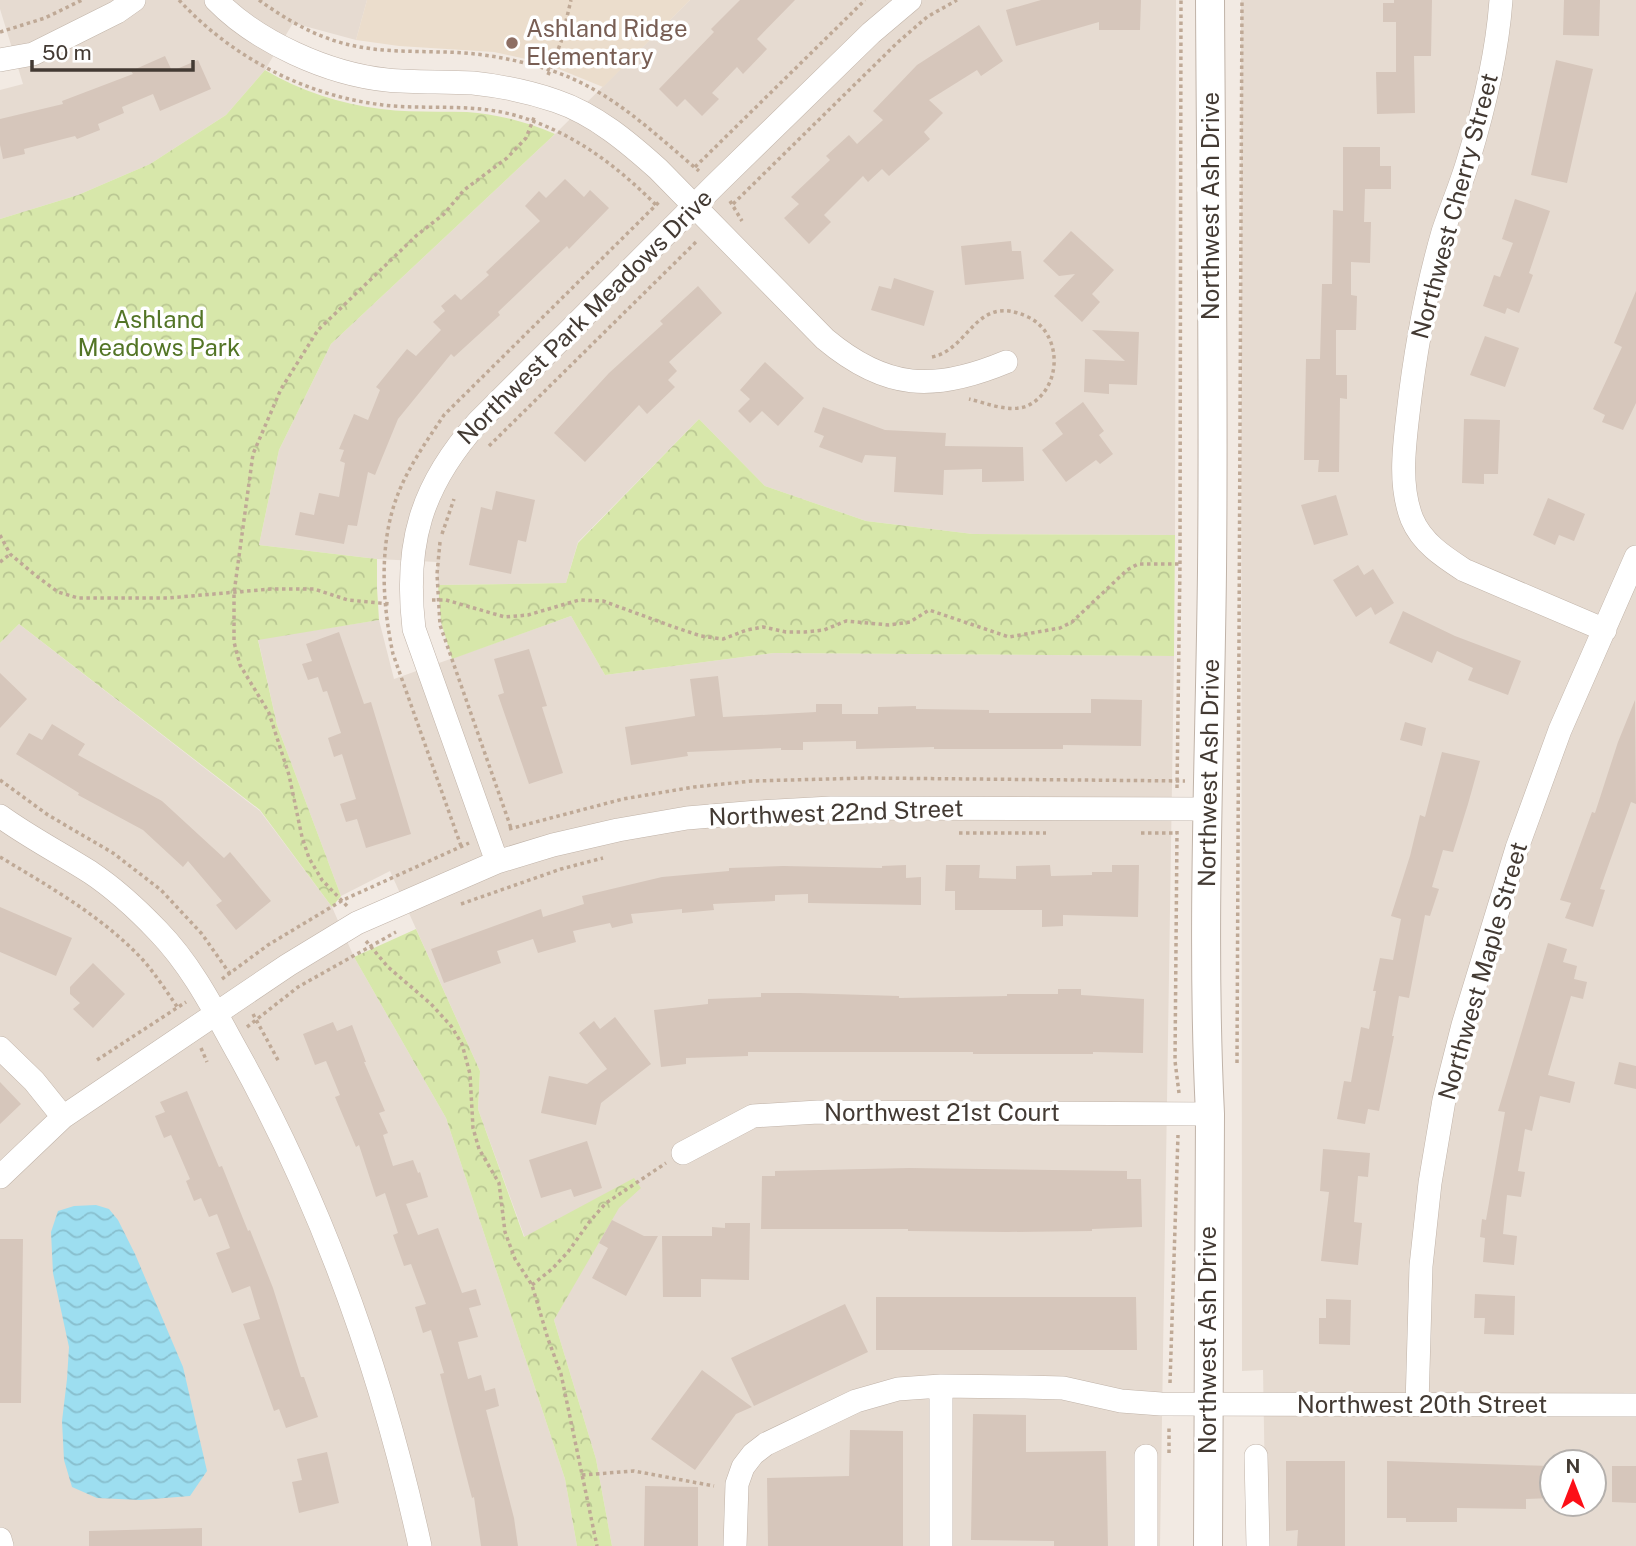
<svg xmlns="http://www.w3.org/2000/svg" width="1636" height="1546" viewBox="0 0 1636 1546" font-family="'Public Sans',sans-serif">
  <defs>
    <pattern id="park-crowns" width="20" height="18" patternUnits="userSpaceOnUse" patternTransform="scale(1.75)"><rect width="20" height="18" fill="#d7e7aa"/><path d="M2 6a3 3 0 1 1 6 0M12 15a3 3 0 1 1 6 0" fill="none" stroke="#bac793"/></pattern>
    <pattern id="water-waves" width="16" height="10" patternUnits="userSpaceOnUse" patternTransform="scale(1.75)"><rect width="16" height="10" fill="#9ddef0"/><path d="M0 5q4-4 8 0t8 0" fill="none" stroke="#88bfce"/></pattern>
  </defs>
  <rect width="100%" height="100%" fill="#f2eae3"/>
  <path fill="#e6dbd1" fill-rule="evenodd" d="M0,0H367L356,40L293,23L265,70L226,115L150,164L78,195L0,219V90L23,84L0,9Z
    M690,0H1176L1175,535L973,534L866,521L765,486L699,419L578,542L566,583L438,585L437,562L377,559L259,545L279,450L331,344L555,134Z
    M1241,0H1636V1546H1266L1263,1370L1242,1371ZM1552,1462H1594V1504H1552Z
    M571,616L605,675L774,653L1174,656L1160,1546H612L596,1459L554,1320L633,1179L525,1238L478,1109L480,1071L390,871L341,896L277,725L258,639L379,620L394,679Z
    M19,624L260,811L332,907L354,957L446,1118L565,1479L577,1546H0V643Z"/>
  <path fill="#ebddcc" d="M367,0H690L603,87L544,63L494,52L399,46L356,40Z"/>
  <path fill="url(#park-crowns)" d="M265,70C300,91 341,104 381,109C409,113 438,111 467,112C497,114 527,122 555,134L331,344L279,450L259,545L377,559V588L379,620L258,640L277,725L341,896L332,907L260,810L19,624L0,643V219L78,195L150,164L226,115Z
    M699,419L765,486L866,521L973,534L1175,535L1174,656L774,653L605,675L571,616L452,659L441,622L438,585L566,583L578,543Z
    M416,929L480,1071L478,1109L524,1237L634,1178L641,1188L619,1208L554,1320L596,1459L612,1546H577L565,1479L446,1118L354,957Z"/>
  <path fill="url(#water-waves)" d="M96,1205L109,1209L118,1220L135,1254L183,1367L207,1471L190,1496L140,1500L97,1498L72,1487L64,1460L62,1421L67,1379L69,1347L53,1273L51,1232L58,1211L74,1206Z"/>
  <path fill="#d6c6bb" d="M740,0H795L757,39L767,49L743,74L737,67L712,93L719,99L702,116L685,99L677,107L659,89L714,32L711,29Z
    M1041,0H1141L1140,30H1099V22L1016,46L1006,10Z
    M1394,0H1432L1431,56H1414L1415,113L1377,114L1376,72H1396V22H1383V3H1394Z
    M1564,0H1600L1599,36L1563,35Z
    M979,25L1003,61L981,76L977,70L929,100L943,113L924,132L930,139L889,176L882,169L868,182L863,176L824,215L831,222L809,244L784,218L799,204L791,197L830,160L826,156L849,135L857,144L883,120L873,111L917,65Z
    M165,56L172,71L198,60L211,89L160,111L153,94L122,107L124,113L98,124L100,130L77,139L75,136L24,149L25,154L3,159L0,145V119L63,104L62,101L133,74L131,71Z
    M1556,60L1593,69L1567,183L1531,175Z
    M1343,147H1380V166H1391V189H1365L1364,222H1371L1370,263L1351,262V295L1357,296L1356,330H1336V375H1347V399L1340,398L1339,472H1318L1319,460H1304L1306,359H1320L1322,284H1332L1333,210L1343,211Z
    M565,179L584,197L590,190L609,208L569,249L567,246L498,312L500,315L454,357L451,354L398,419L375,475L368,472L357,526L348,525L344,544L295,535L300,512L314,515L319,493L339,497L345,463L340,461L344,450L339,449L354,414L368,420L380,390L376,387L407,349L416,356L441,330L433,322L445,311L441,306L455,294L461,300L489,275L486,272L540,221L525,206L539,191L546,198Z
    M1515,199L1550,211L1529,273L1533,275L1519,313L1507,308L1505,314L1483,306L1494,275L1500,277L1513,243L1502,239Z
    M1071,231L1114,270L1092,294L1100,302L1082,322L1054,296L1075,274L1059,276L1043,261Z
    M1011,241L1012,251H1021L1024,279L965,285L961,246Z
    M894,278L934,291L924,326L871,310L879,286L891,289Z
    M698,286L722,313L669,362L677,371L668,380L675,387L647,414L639,405L585,462L554,433L609,373L663,324L660,321Z
    M1636,291V403L1623,430L1602,422L1605,415L1593,409L1622,347L1614,343Z
    M1092,330L1139,332L1137,385L1109,384V394L1084,392L1085,359L1125,361Z
    M1485,336L1519,348L1505,387L1470,375Z
    M765,362L804,398L778,426L762,411L750,423L738,411L750,399L740,390Z
    M1083,402L1104,431L1099,435L1113,454L1100,464L1096,460L1066,482L1042,450L1063,434L1055,423Z
    M823,407L885,430L946,433L945,446L1023,447L1024,481L982,482V469L944,470L943,495L894,492L896,457L865,455L862,463L819,447L824,436L814,432Z
    M1464,419L1500,420L1498,474H1484V484L1462,483Z
    M496,491L535,500L526,542L518,540L511,574L469,565L481,507L492,510Z
    M1336,495L1348,535L1314,545L1301,505Z
    M1548,498L1585,514L1574,541L1559,535L1555,545L1533,535Z
    M1358,565L1364,575L1373,569L1394,603L1375,615L1371,607L1356,617L1333,580Z
    M1403,611L1455,636L1521,661L1508,695L1468,680L1473,668L1437,651L1432,663L1389,643Z
    M339,632L364,704L371,702L411,834L366,848L357,819L346,822L340,804L356,799L342,754L334,757L328,738L341,733L327,691L323,692L318,677L308,680L302,664L312,661L306,644Z
    M529,649L547,706L542,707L563,773L529,784L498,695L504,693L494,659Z
    M0,673L27,699L0,728Z
    M718,676L723,717L816,712V704H842V714H878V707L916,706V709L989,710V713H1091V699L1142,700L1141,746L1063,745V749H934V747L856,749V741L803,742V750H781V748L687,752L688,756L631,765L625,727L695,716L690,679Z
    M1635,700L1636,804L1631,802L1600,889L1605,890L1593,927L1565,918L1571,903L1560,900L1592,812L1595,813L1618,742Z
    M1405,722L1426,728L1422,746L1400,740Z
    M52,724L85,744L78,755L162,801L224,858L230,852L271,901L236,930L216,905L222,901L188,861L183,867L143,830L78,795L79,793L16,754L29,733L42,740Z
    M1442,752L1480,761L1468,804L1453,852L1443,850L1432,887L1439,889L1430,916L1425,915L1409,998L1399,996L1392,1036H1394L1379,1111L1368,1109L1365,1124L1337,1119L1344,1081L1351,1082L1361,1027L1369,1029L1376,991H1373L1380,958L1393,960L1401,919L1391,916L1410,856L1420,815L1425,817Z
    M906,865V878L921,877V905L808,903V894L775,895V901L713,904L714,910L682,913V909L631,914L633,923L612,928L610,923L573,931L576,942L538,953L533,939L497,951L501,963L444,983L431,949L541,909L543,917L584,904L582,896L662,877L729,871V868L783,866L882,868V866Z
    M946,865H980L979,878L1016,879V866L1050,865L1051,876L1092,875V872H1112V865H1139L1138,917L1063,915V926L1042,927V910H955V891H945Z
    M0,907L72,938L56,976L0,952Z
    M1548,943L1567,949L1563,962L1577,966L1574,979L1587,982L1583,999L1571,996L1548,1075L1575,1082L1570,1103L1540,1096L1532,1131L1525,1129L1518,1171L1525,1172L1521,1197L1507,1195L1503,1234L1517,1236L1514,1265L1483,1262L1485,1238L1480,1237L1482,1219L1486,1220L1505,1112L1498,1111Z
    M93,963L125,994L93,1028L73,1009L80,1003L70,994V987Z
    M1058,989H1081V995L1144,999L1143,1053L1093,1052V1054H973V1052H748V1056L686,1058V1064L661,1067L654,1010L708,1004V999L761,997V993H800L899,996V998L1007,996V994H1058Z
    M615,1017L651,1064L601,1103L596,1125L541,1113L549,1076L587,1084L607,1069L579,1033L594,1021L600,1029Z
    M333,1022L337,1031L352,1025L366,1062H364L385,1111L379,1113L388,1133L383,1135L393,1166L413,1160L418,1173L420,1172L428,1197L406,1204L418,1235L438,1228L462,1293L476,1289L481,1305L469,1308L478,1337L458,1342L468,1379L481,1375L485,1391L495,1388L499,1406L486,1410L514,1518L518,1546H481L474,1497L472,1498L440,1374L444,1373L431,1330L423,1333L415,1307L426,1304L411,1264L404,1266L393,1235L398,1233L385,1193L376,1197L359,1145L356,1147L335,1097L340,1095L326,1061L315,1065L303,1034Z
    M1619,1062L1636,1066V1089L1614,1084Z
    M0,1082L21,1104L0,1124Z
    M187,1091L219,1167L222,1166L248,1231L250,1230L273,1288L301,1377H304L318,1417L286,1428L279,1409L274,1411L243,1324L260,1319L250,1286L232,1293L216,1253L230,1248L217,1214L209,1217L201,1198L194,1201L186,1181L190,1179L171,1135L164,1138L155,1116L165,1112L160,1102Z
    M587,1141L602,1188L574,1197L571,1189L541,1198L529,1160Z
    M1323,1149L1370,1153L1368,1177L1358,1176L1354,1222L1362,1223L1358,1265L1321,1261L1329,1192L1320,1191Z
    M909,1168L1127,1171V1179H1141L1142,1227L1092,1229V1231L1007,1232L908,1231V1229H761L762,1176H775V1171Z
    M612,1220L644,1236H658L626,1296L592,1278L608,1248L599,1243Z
    M725,1223H750L749,1280L701,1279V1297H663L662,1236H712V1227L725,1228Z
    M0,1239H23L21,1403H0Z
    M1475,1294L1515,1296L1514,1335L1484,1334L1485,1318H1474Z
    M876,1297H1136L1137,1350H876Z
    M1326,1299L1351,1300L1350,1345L1319,1344V1318H1326Z
    M845,1304L868,1352L754,1406L731,1358Z
    M702,1370L752,1407L736,1414L695,1470L651,1439Z
    M973,1414L1026,1415V1452L1106,1451L1108,1546H1054V1541L971,1540Z
    M850,1430L903,1431V1546H768L767,1478L849,1476Z
    M327,1452L339,1503L299,1513L292,1482L302,1480L297,1459Z
    M1286,1461H1345V1546H1297L1298,1530L1286,1531Z
    M1387,1461L1552,1466V1498L1526,1499V1509L1457,1508V1522H1406V1518H1387Z
    M1612,1466H1636V1503L1612,1502Z
    M645,1486L698,1487V1546H644Z
    M202,1528V1546H89V1531Z"/>
  <g fill="none" stroke-linecap="round" stroke-linejoin="round">
    <g stroke="#c0b3a8" stroke-width="24">
      <path id="minor" d="M216,0C257,42 328,74 387,80C416,83 445,81 473,83C501,86 530,92 556,101C595,114 629,143 658,169L825,339C886,390 934,392 1006,362
        M1501,0C1497,55 1484,109 1468,161C1461,185 1451,208 1443,232C1426,291 1415,352 1408,414C1404,448 1399,486 1412,519C1422,543 1444,557 1464,570L1605,630
        M0,60L33,54L117,12L134,0
        M0,816C29,837 60,853 90,872C114,888 138,910 158,931C193,967 215,1012 239,1055C323,1207 383,1376 420,1546
        M497,862L414,629C404,544 421,486 478,422L715,185L871,33L910,0
        M0,1048L34,1081L63,1117
        M683,1153L753,1116L818,1112L1210,1114
        M0,1177L63,1117L288,965L357,923L497,862L553,845L618,830L687,818L758,812L831,808L1207,809
        M1417,1405L1421,1266L1430,1183L1444,1100L1463,1025L1517,848L1560,730L1636,557
        M1146,1456V1546
        M1256,1456L1258,1546
        M0,1539L2,1546
        M735,1546L737,1484L743,1467L753,1454L766,1444L856,1401L898,1389L941,1386L1025,1387L1063,1388L1121,1401L1161,1404L1636,1405
        M941,1546V1386"/>
    </g>
    <g stroke="#c0b3a8" stroke-width="30">
      <path id="tertiary" d="M1208,1546L1210,1114C1201,933 1210,752 1212,571C1214,381 1211,190 1210,0"/>
    </g>
    <path stroke="#bfa996" stroke-width="3.5" stroke-dasharray="3.5 3.5" stroke-linecap="butt" d="M179,0C234,60 312,99 393,106C434,109 474,104 514,115C571,131 615,164 656,205
      M259,0C288,21 319,39 355,46C383,52 411,51 440,52C477,52 515,59 550,70C611,90 651,131 699,171
      M0,32L45,18L82,0
      M548,75L561,42L571,0
      M695,167L865,0
      M730,201L742,221
      M733,204L897,43L927,17L957,0
      M932,357C971,349 975,292 1028,317C1064,334 1062,390 1027,406C1009,413 986,403 969,399
      M489,446L698,240
      M442,534L454,499
      M0,535L10,554L35,575L58,592L78,598H168L271,589H314L348,600L390,604
      M440,542L437,574L440,625L511,828
      M0,562L9,555
      M432,600H446L505,617L528,615L579,600L603,601L674,627L701,636L723,639L747,630L763,627L786,632H805L824,630L846,621L889,625L910,622L929,610L1009,637L1060,628L1072,622L1127,570L1138,564H1180
      M0,780L48,815L113,853L161,890L202,934L230,974
      M1177,788L1180,564L1181,0
      M509,829L623,799L694,787L752,781L867,778L1185,781
      M1177,831L1175,1061L1179,1093
      M959,833H1046
      M1141,833H1177
      M461,846L393,654C382,602 378,540 400,489C411,463 428,439 444,415L659,202
      M0,857C50,887 103,917 143,960C156,975 167,992 178,1008
      M461,904L561,869L603,858
      M347,906L322,880L309,858L302,837L289,775L269,713L240,665L234,642V593L253,454L281,389L318,330L417,235L444,214L464,190L507,158L526,138L535,115
      M366,941L388,967L431,1004L451,1026L462,1044L470,1074L473,1128L479,1149L499,1183L505,1232L515,1259L532,1285L548,1339L561,1374L597,1546
      M222,979L268,945L343,900L469,843
      M253,1014L279,1062
      M247,1027L298,987L396,932
      M201,1048L207,1062
      M97,1060L186,1002
      M1237,1063L1242,0
      M532,1285L552,1269L568,1252L590,1221L606,1203L666,1163
      M1170,1383L1178,1135
      M1169,1453V1426
      M582,1475L634,1471L714,1486"/>
    <use href="#minor" stroke="#fff" stroke-width="23"/>
    <use href="#tertiary" stroke="#fff" stroke-width="28"/>
  </g>
  <circle fill="#8d6e63" stroke="#fff" stroke-width="2.5" cx="512" cy="43" r="7"/>
  <g text-anchor="middle" stroke-width="7" stroke-linejoin="round" paint-order="stroke">
    <g font-size="24" fill="#785e54" stroke="#fff" text-anchor="start">
      <text x="526" y="37">Ashland Ridge<tspan x="526" dy="28">Elementary</tspan></text>
    </g>
    <g font-size="24" fill="#433a33" stroke="#fff">
      <text transform="translate(1211 206) rotate(-90)" y="8">Northwest Ash Drive</text>
      <text transform="translate(1455 206) rotate(-75)" y="8">Northwest Cherry Street</text>
      <text transform="translate(585 317) rotate(-45)" y="8">Northwest Park Meadows Drive</text>
      <text transform="translate(1209 773) rotate(-89)" y="8">Northwest Ash Drive</text>
      <text transform="translate(836 813) rotate(-2)" y="8">Northwest 22nd Street</text>
      <text transform="translate(1483 971) rotate(-74)" y="8">Northwest Maple Street</text>
      <text x="942" y="1121">Northwest 21st Court</text>
      <text transform="translate(1208 1340) rotate(-90)" y="8">Northwest Ash Drive</text>
      <text x="1422" y="1413">Northwest 20th Street</text>
    </g>
    <g font-size="24" fill="#537526" stroke="#fff">
      <text x="159" y="328">Ashland<tspan x="159" dy="28">Meadows Park</tspan></text>
    </g>
  </g>
  <g transform="translate(1573 1483)"><circle r="33" fill="#ffffff" stroke="#b4b0ad" stroke-width="2"/>
  <path d="M0-5L12 26L0 18L-12 26Z" fill="#fc0f17"/>
  <text y="-10" font-size="19" font-weight="bold" text-anchor="middle" fill="#433a33">N</text>
  </g>
  <path d="M32 60v10h161v-10" fill="none" stroke="#433a33" stroke-width="3.5"/>
  <text x="42" y="60" font-size="21" fill="#433a33" stroke="#ffffff" stroke-width="5" paint-order="stroke">50 m</text>
</svg>
